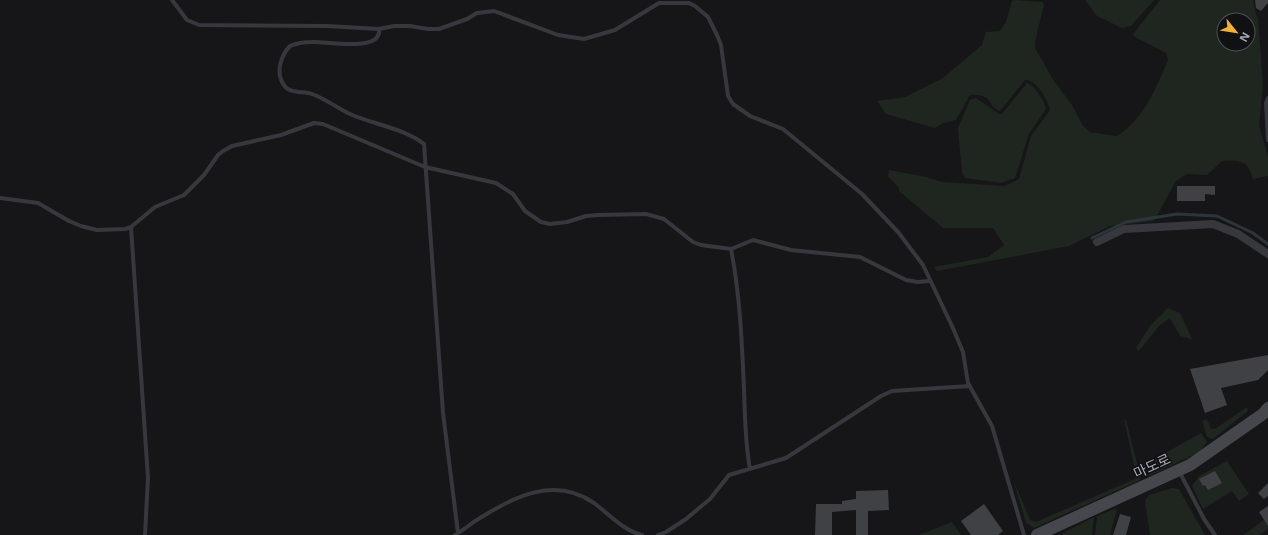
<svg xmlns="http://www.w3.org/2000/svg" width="1268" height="535" viewBox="0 0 1268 535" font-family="'Open Sans','Noto Sans KR',sans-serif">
  <rect width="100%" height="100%" fill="#161618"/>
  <path fill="#1e261f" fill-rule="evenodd" d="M1014,0L1043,2L1044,5L1035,42V48L1054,81L1072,105L1083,126L1090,132L1117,136C1144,119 1156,88 1168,60L1166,53L1135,37L1133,34L1160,0H1253L1256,14L1258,18L1263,85L1259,126L1268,156V176L1253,179C1248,160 1240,160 1222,161L1207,175L1187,174L1176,181L1154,221L1110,226L1069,246L937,271L934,267L988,257L1004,245L993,228H943L899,191V188L888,176L889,170L926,177L942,182L1005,186L1019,179L1031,136L1050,110C1048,100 1036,79 1025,80L1000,111C986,106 994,93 970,95L956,120L943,123L935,128L886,114L877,101L905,97L943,78L982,45L986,32L1000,31L1006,22L1012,1ZM1224,20H1248V44H1224Z
    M1085,0H1154L1131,26L1122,28L1097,16Z
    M1027,83C1035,86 1044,100 1046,109L1029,134L1015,178L1001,183L965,178L962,172L958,128L970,100L976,98L999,114H1002Z
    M1168,308L1180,313L1192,339L1180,336L1170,318L1159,326L1139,351L1136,348L1150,326Z
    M1247,407L1248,411L1213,439L1207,437L1202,421L1207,419L1211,429H1215Z
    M1124,419L1126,420L1140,475V480L1034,528L1026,523L1013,479L1030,520L1036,522L1135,479L1136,474Z
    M1201,433L1207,442L1199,452L1149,476H1142L1140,465L1151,461Z
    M1227,461L1249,494L1239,501L1232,491L1203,509L1192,486L1199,476Z
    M1172,488L1179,489L1205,535H1150L1145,501L1149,495Z
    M1114,509L1117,510L1110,535H1095L1097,516Z
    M1094,517L1092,535H1063V533Z
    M1268,517V529L1259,535H1243Z
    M952,522L961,535H919Z"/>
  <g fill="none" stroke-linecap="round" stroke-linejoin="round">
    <path stroke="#2c353c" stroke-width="3" d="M1092,238L1126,222L1177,214L1217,216L1253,233L1268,244"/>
  </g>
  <path fill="#404145" d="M1255,0H1268V3L1261,11L1256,8Z
    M1177,186H1215V195L1205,194V201H1177Z
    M1268,355V370L1258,380L1221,388L1227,405L1205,413L1190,369Z
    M1215,471L1222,483L1208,490L1205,485L1203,486L1199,479Z
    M1268,483V496L1264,499L1258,493Z
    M888,490L889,510L868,511V535H856V510L832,512V535H815L816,504H842V501L856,499V491Z
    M984,504L1003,531L998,535H971L961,521Z
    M1268,506V526L1259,512Z
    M1120,514L1131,517L1126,535H1113Z"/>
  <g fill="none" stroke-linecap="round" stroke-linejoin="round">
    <path stroke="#37383d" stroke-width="4" d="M172,0L187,20L199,25L327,26L379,29L394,26H410L428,29H439L467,19L477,13L494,11L558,35L584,39L615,30L659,3H689L695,6L708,17L717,35L721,45L728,96L733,104L750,116L783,129L862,194L898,232L923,265L952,326L963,352L968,383L992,426L1024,535
      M379,29C382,53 325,41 312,42C305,42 297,43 290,46C281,55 275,73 284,85C289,94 304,91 312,94C326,99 337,108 350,114C372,124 406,129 424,144L443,413L458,533
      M1268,98L1266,103L1268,140
      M0,198L38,203L69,221L81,226L97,230L125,229L131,227L155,207L184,195L204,175L218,155L223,151L232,146L281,135L314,123L323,124L425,167L496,183L513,194L525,211L541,222L550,224L567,222L586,216L598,215L646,214L664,219L693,242L701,245L731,249L753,240L791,250L860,257L906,280L918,282L929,281
      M131,227L148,478L145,535
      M731,249C740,295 742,343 744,389C745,416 745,443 750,469
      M1179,471L1204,519L1215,535
      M455,535C464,530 471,523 480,518C515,496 555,476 594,503C609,514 624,531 642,535
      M658,535L666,532L686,519L710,499L729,475L786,458L881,396L892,391L970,386"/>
    <path stroke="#37383d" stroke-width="8" d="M1097,242L1124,229L1213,224L1238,234L1268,254"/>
    <path stroke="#45474d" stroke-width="12" d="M1037,535L1190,465L1263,414L1268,408"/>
  </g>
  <g text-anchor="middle" stroke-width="3.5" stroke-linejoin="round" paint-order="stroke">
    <g font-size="14" fill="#a8adb8" stroke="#111113">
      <text transform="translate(1152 466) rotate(-25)" y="5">마도로</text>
    </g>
  </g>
  <g transform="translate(1236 32) rotate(120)"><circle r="19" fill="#111113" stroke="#4d4f55"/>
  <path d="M0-3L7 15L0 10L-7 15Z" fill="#f2b134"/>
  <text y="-6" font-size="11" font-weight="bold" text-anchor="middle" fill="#a8adb8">N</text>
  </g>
</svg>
